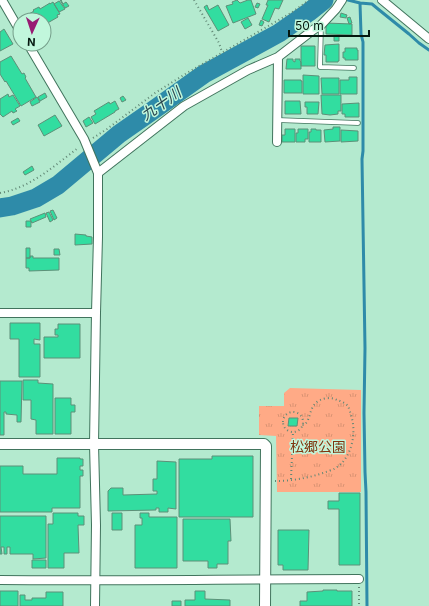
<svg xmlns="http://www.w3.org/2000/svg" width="429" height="606" viewBox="0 0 429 606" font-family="Inter,'Noto Sans JP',sans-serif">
  <defs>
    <pattern id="grass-tufts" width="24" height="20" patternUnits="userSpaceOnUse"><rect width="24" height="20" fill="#ffaa86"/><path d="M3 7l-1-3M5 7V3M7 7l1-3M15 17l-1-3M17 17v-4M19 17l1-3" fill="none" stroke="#d99272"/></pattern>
  </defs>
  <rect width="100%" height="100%" fill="#b4eacf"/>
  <path fill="url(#grass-tufts)" d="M290,388L361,390V492H277L276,436L259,435V406H284V393Z"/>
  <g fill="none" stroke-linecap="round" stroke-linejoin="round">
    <path stroke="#2e8ba9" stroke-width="3" d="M348,0L360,3L361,34L363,42V151L362,159L365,348L364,413L365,472L366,492L367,606
      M360,3L372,4L378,9L409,34L419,43L429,50"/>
    <path stroke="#2e8ba9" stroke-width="19" d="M0,208L12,206L36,198L58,185L119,134L152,111L204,74L279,33L309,12L324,0"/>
  </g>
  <path fill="#32dda0" stroke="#5d9078" d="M60,0H62H61L63,4L66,2L69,6L65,8Z
    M237,0L240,3L248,0H251L256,14L233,23L226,6L233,4L232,2Z
    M268,0H283L279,9L275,8L269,22L262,19L268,5H266Z
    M59,1L65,9L59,12L54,4Z
    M53,2L60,14L57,15L58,17L44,25V20H33L29,14L34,11L33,10L39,7L40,9L50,3V4Z
    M257,3L260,4L258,8L255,7Z
    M207,5L209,10L218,5L229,25L218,31L204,7Z
    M341,13L347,15L346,18L340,17Z
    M28,14L32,20H22L21,17Z
    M350,17L352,23L349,24L347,18Z
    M248,18L252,25L245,29L241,22Z
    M261,20L264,22L262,26L259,25Z
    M326,23L352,24V35L326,34Z
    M4,29L13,44L0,51V32Z
    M334,36H339V41H334Z
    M339,44V61H338V62H326V55H324L325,45Z
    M301,46H315V66H301Z
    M345,48H357V50H358V60H345V58H343V52H345Z
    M11,56L22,74L24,73L26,77L25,78L36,97L21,106L6,81L5,82L0,74V62Z
    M287,59H293V61L295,62V59H300V61L301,62V69H286Z
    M303,75L319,76V94H303Z
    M349,77H357V94H340V80H349Z
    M321,78H339V94H322Z
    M284,80H301V81H302V93H284Z
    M45,93L47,97L40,101L38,97Z
    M8,94L9,97L13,95L20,106L15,109L17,111L13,113L12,111L3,117L0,114V99Z
    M321,95H341V111H338V114L330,115L322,114Z
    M123,96L126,100L122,102L120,98Z
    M37,97L40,102L32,106L30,102Z
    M115,101L119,109L115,111V112L95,124L91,117L96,114L94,111L109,102L110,104Z
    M285,101H300L301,114H285Z
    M305,102H319L318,114H307V107H305Z
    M359,103V117H345V114H342V104Z
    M55,115L62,126L44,136L38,125Z
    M89,117L93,123L86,127L83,121Z
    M18,118L20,121L13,125L11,122Z
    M333,127H340V141L325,142L324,130L333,129Z
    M285,129H295V142H282V135H285Z
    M298,129H308V139H305V142H296V133H298Z
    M311,129H316V130H321V142H309V132H311Z
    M341,130L358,131V141L341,142Z
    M32,166L34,170L25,175L23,172Z
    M53,210L57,218L54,220L50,211Z
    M49,212L53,220L50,222L46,213Z
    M45,213L46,217L32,223L30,219Z
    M26,221H31V227H26Z
    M75,234L86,235V236L92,237V244L75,245Z
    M26,248H30V258H26Z
    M54,249H59L60,255H54Z
    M30,256H33V258H59V270L29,271V268H26V258H30Z
    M10,323H40V340L34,339V344H40V377H19V339H10Z
    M58,324H80V358H44V337H58V335H55V329H58Z
    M23,380H38V383L53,384V434H36V420L31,419V400H23Z
    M0,381H22L21,422H17V415L6,414V412H4V435H0Z
    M55,398H71V405H75V412H71V434H55Z
    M289,418H298L297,426H288Z
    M212,456H253V517H179V459H212Z
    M57,458H80V459H83V466H80V470H83V476H80V508H52V512H0V466H23V474H57Z
    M157,461L176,462V509L168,508V512H159V508H156V510L108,511V491L111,488H123V495L157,494V491H153V479H157Z
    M339,493H360V565H339V509H328V501H339Z
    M53,513H78V516H84V525H78L79,553H64V568H48V524H53Z
    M112,513H122V530H112Z
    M140,513H149V517H177V568H135V525H142V518H140Z
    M0,516H46V558L33,559V554H10V547H7V554H4V547H1L2,554H0Z
    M183,519H230L231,541H228V564H217V568H208V561H183Z
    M278,530H309L308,570H283V565H278Z
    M32,560H46V568H32Z
    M323,590H337V591H352V606H300V601H307V592L323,591Z
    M0,591H18V606H0Z
    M195,591H205V599L230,600V606H185V600H195Z
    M46,592H63V606H20V595H25V600H32V598H46Z
    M172,601H181V606H172Z"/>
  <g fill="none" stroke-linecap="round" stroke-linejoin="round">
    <g stroke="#41745d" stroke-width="5.5">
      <path id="service" d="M321,25L320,67L354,68
        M277,120L358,123"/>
    </g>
    <g stroke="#41745d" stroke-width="10">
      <path id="minor" d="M2,0L20,31
        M382,0L429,39
        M28,44L84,139L98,173V237L96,313L94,444L96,525L95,606
        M277,142L278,57
        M98,173L184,106L248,70L278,57L313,30L321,25L336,9L342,0
        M0,313H96
        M0,580C120,581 239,579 359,579"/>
    </g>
    <g stroke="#41745d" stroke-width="12">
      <path id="tertiary" d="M0,444H264L266,446L265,606"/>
    </g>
    <path stroke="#618775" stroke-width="2" stroke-dasharray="1 3" stroke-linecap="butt" d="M194,0L219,43L222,52
      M93,138L107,129L155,93L187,73L291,13L309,0
      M0,193C30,188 54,166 78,148
      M283 422a10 10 0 1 1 20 0a10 10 0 1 1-20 0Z
      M291,479L293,432
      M275,481C292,481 309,478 326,472C328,471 332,470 334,469C352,459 357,433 351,415C350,412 349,408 348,406C345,403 341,401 337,400C332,397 325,398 320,400C308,406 312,419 304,425H302
      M359,587V606"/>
    <use href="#service" stroke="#fff" stroke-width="4"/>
    <use href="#minor" stroke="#fff" stroke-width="8"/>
    <use href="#tertiary" stroke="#fff" stroke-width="10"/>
  </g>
  <g text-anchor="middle" stroke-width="3" stroke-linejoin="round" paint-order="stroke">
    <g font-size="14" fill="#80350f" stroke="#c1f7dc">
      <text x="318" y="452">松郷公園</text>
    </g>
    <g font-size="15" font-style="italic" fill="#29454f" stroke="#c1f7dc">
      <text transform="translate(161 104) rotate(-35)" y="5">九十川</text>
    </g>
  </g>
  <g transform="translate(32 32) rotate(183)"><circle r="19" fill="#c1f7dc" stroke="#759e8a"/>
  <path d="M0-3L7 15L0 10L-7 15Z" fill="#981b73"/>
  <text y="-6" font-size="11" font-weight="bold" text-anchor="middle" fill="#04180f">N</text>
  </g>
  <path d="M289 30v6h80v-6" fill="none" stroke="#04180f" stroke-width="2"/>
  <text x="295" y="30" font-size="12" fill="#04180f" stroke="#c1f7dc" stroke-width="3" paint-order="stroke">50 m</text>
</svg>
